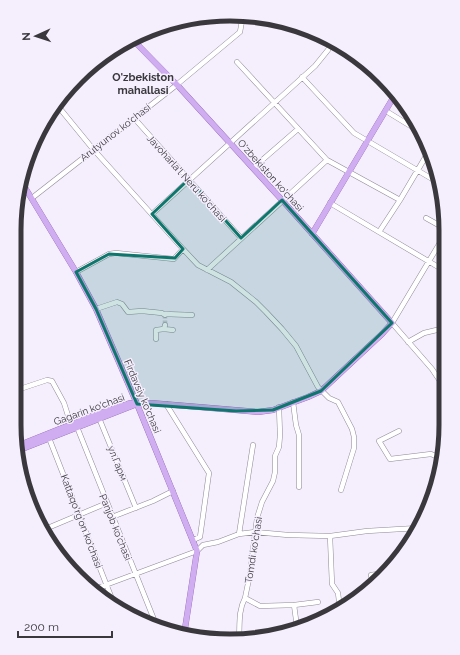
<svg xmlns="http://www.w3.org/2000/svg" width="460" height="655" viewBox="0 0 460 655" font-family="Raleway,sans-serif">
  <rect width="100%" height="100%" fill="#f5eefd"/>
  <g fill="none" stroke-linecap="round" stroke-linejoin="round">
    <path stroke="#d0cad7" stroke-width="4.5" stroke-dasharray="4.5 2" stroke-linecap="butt" d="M165,325V315"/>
    <g stroke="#8f8a96" stroke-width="5.5">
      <path id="minor" d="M237,62L327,160L400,200
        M302,77L354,133L439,183
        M57,105L93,149L183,249
        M386,111L422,133
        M134,118L241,238
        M253,168L298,129
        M32,198L174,87L240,32L243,15
        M330,203L445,271
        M152,214L315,66L328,50L332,41
        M426,218L444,228
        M379,232L400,200L429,151
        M444,236L392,323L432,369L442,384L445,387
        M207,270L327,160
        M76,272L109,254L116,253L174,259L183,249L198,265L231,282L256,302L266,312L282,329L296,346L318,387L329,398L338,402L352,429L354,437V448L341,490
        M96,309L117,302L122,304L128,312L142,311L162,313L165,315
        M164,314L192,315
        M165,325L164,329L173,330
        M156,339V330L164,329
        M408,342L424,333L445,328
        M20,389L47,380L52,381L64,403L71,425
        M293,402L296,425L299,435V487
        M166,404L209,473L200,537L193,540
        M279,407L280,435L279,447L275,456V472L273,481L262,502L257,518L250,574L245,598L260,606L294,605L297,627
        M99,418L136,508
        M77,427L157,627
        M399,431L379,441L390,459L431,454L440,458
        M49,438L114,604
        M20,470L43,529
        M112,517L153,501L173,491
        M420,525L426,512
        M43,530L107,503
        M239,534L253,445
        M330,536L332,584L338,593L340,609
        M373,587L371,575L384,573
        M92,590L197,551L203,545L218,542L239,534L255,532L288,535L330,536L367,531L418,528
        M294,605L318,602
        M239,639C240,625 238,611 245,598"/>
    </g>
    <g stroke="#8760ac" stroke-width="6">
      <path id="major" d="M21,181L76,272L96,309L137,404L197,551L184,635
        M312,234L396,93
        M17,446L97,414L130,403L137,404
        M17,451L137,404L151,403L258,412L273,410L308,397L321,391L382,334L392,323L282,200L179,87L134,41"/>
    </g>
    <use href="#minor" stroke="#fff" stroke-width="4.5"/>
    <use href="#major" stroke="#d0acf1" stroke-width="5.5"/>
  </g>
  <path fill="#0f766e" fill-opacity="0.2" stroke="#0f766e" stroke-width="3" stroke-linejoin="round" d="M189,179L241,238L282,200L392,323L321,391L273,410L236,411L137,404L96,309L76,272L109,254L175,258L183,249L152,214Z"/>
  <g text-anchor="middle" stroke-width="3" stroke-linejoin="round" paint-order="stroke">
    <g font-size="10" fill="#3a383d" stroke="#f5eefd">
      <text transform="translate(115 132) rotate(-38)" y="4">Arutyunov ko'chasi</text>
      <text transform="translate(271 175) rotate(48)" y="4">O'zbekiston ko'chasi</text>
      <text transform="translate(187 178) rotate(48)" y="4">Javoharla'l Neru ko'chasi</text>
      <text transform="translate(143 396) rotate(67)" y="4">Firdavsiy ko'chasi</text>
      <text transform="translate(89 409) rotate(-20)" y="4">Gagarin ko'chasi</text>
      <text transform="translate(118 463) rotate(68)" y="4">ул.Гарм</text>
      <text transform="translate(82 521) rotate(69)" y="4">Kattaqo'rg'on ko'chasi</text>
      <text transform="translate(116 527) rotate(68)" y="4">Panjob ko'chasi</text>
      <text transform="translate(253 550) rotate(-81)" y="4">Tomdi ko'chasi</text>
    </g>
    <g font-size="11" font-weight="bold" fill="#3a383d" stroke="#f5eefd">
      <text x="143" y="81">O'zbekiston<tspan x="143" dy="13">mahallasi</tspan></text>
    </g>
  </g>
  <path d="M0 0H460V655H0ZM230 21H230A209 209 0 0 1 439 230V425A209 209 0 0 1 230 634H230A209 209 0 0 1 21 425V230A209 209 0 0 1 230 21Z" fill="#f5eefd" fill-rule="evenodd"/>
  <path fill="none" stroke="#3a383d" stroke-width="5" d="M230 21H230A209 209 0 0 1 439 230V425A209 209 0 0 1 230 634H230A209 209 0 0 1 21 425V230A209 209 0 0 1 230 21Z"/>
  <g transform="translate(36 36) rotate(267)" stroke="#f5eefd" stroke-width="3" paint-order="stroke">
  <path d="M0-3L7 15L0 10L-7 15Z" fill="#3a383d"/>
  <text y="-6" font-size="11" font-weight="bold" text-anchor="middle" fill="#3a383d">N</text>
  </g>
  <path d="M18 631v6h94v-6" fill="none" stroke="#3a383d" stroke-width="2"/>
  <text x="24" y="631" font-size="12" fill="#3a383d" stroke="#f5eefd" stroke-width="3" paint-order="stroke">200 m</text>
</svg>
